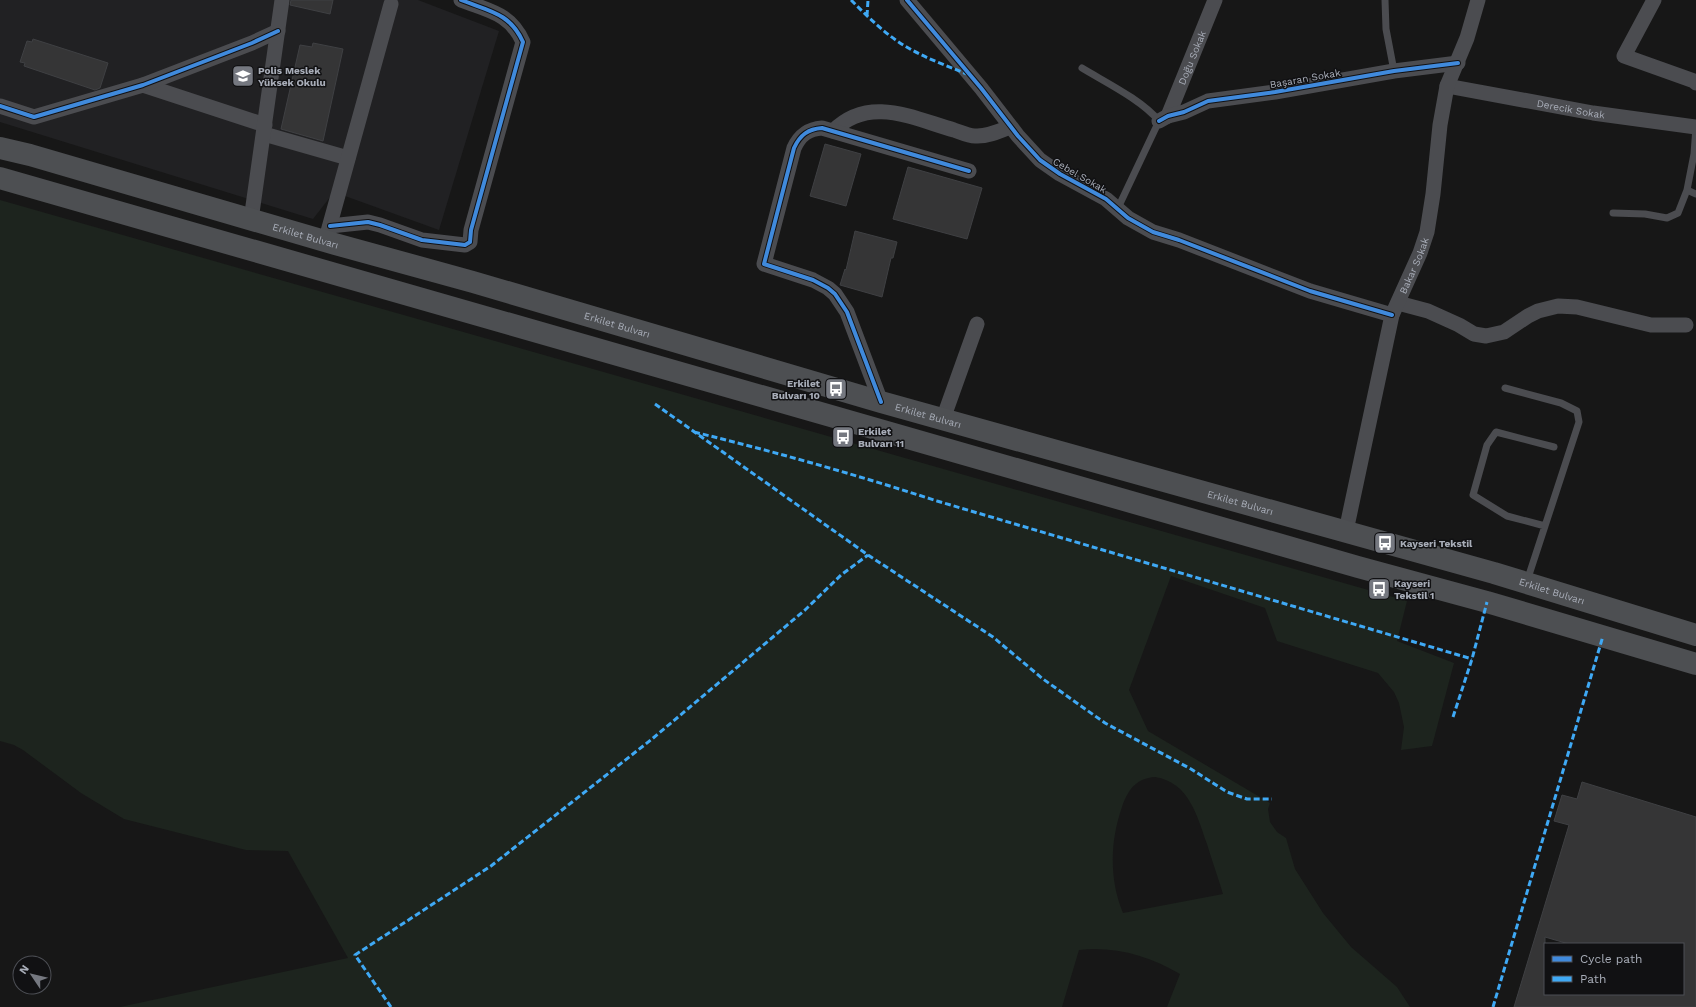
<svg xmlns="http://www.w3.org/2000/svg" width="1696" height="1007" viewBox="0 0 1696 1007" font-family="'Work Sans',sans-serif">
  <rect width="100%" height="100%" fill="#171717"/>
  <path fill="#212123" d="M0,0H418L499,31L439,230L334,192L313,219L0,122Z"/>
  <path fill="#1d241e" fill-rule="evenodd" d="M0,200L1407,601L1397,641L1454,663L1432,746L1401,750L1404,727L1399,703L1394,692L1378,673L1277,641L1265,608L1171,576L1129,690L1148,731L1270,803L1268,809L1270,822L1277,832L1286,838L1295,869L1323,913L1351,947L1397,987L1410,1007H1167L1180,974C1149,956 1115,946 1079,950L1062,1007H120L348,958L288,851L246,850L124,819L81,793L23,750L14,745L0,741ZM1155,777C1189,782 1197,816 1207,844C1212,861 1218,877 1223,894L1123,913C1109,879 1110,841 1122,807C1128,790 1136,778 1155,777Z"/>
  <path fill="#353536" stroke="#3f4043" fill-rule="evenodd" d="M291,0H333L330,14L290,5Z
    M33,39L108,63L100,88L95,90L24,66L25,63L20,62L27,41L32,42Z
    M313,43L343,49L323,141L281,129L300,45L312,47Z
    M825,144L861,154L846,206L810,196Z
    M908,167L982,188L967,239L893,219Z
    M855,231L897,242L893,258H891L882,297L840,285L845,269L846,270Z
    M1582,782L1696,817V1007H1514L1569,825L1554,821L1562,795L1577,799ZM1545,937L1569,944H1683V994H1545Z"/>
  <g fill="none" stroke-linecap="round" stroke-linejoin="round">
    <path stroke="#4b4c50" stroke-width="7" d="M1385,0L1386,29L1394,71
      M1082,68C1105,82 1142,100 1159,121L1117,210
      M1696,127L1694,154L1687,190L1696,194
      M1613,213L1645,214L1667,218L1678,213L1687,190
      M1505,388L1561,403L1577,411L1579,422L1527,581
      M1545,526L1507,516L1473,495L1487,445L1496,432L1554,447"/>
    <g stroke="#4b4c50" stroke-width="15">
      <path d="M907,0L981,88L1018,136L1040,160L1060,174L1106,199L1128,218L1153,232L1179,240L1310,291L1392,315"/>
      <path d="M1654,0L1624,56L1694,81L1696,83"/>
      <path d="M143,85L265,125"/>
      <path id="s1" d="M1447,86L1593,113L1696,127"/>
      <path d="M0,106L34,117L143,85L252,43L278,31"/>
      <path id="s2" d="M1168,116L1215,0"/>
      <path d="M1159,121L1168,116L1184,112L1208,101L1275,92L1394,71L1458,63"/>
      <path d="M833,131C869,95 912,118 954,130C960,132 968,136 975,136C986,137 1000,131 1010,127"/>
      <path d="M264,134L348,158"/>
      <path d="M251,220L282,0"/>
      <path d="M330,226L368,222L380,225L422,240L465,245L470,242L471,230L523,42C510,13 489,11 461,0"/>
      <path d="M327,235L391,4"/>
      <path d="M1398,303L1428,311L1459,325L1474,334L1486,336L1504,332L1528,316L1538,311L1558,306L1577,307L1651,325H1686"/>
      <path d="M881,402L847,312L835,294L828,288L813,280L764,264L794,148C800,135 808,129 822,128L969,171"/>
      <path d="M943,419L977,324"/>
      <path id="s3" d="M1346,531L1392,315L1420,253L1427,232L1433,194L1440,125L1447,86L1467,38L1478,0"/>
    </g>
    <g stroke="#4d4f52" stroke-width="22">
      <path id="s4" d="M0,148L30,155L335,244L473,282L881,402L1494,573L1696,635"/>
      <path d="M0,178L1358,567L1487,602L1696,664"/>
    </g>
    <path stroke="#3fa9f5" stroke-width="3" stroke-dasharray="6 3" stroke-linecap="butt" d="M851,0C868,17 885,34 905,46C925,58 947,66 967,74
      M867,16L868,0
      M655,404L868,555L993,637L1043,679L1105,723L1191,769L1227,792L1247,799H1272
      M694,432C776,452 857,475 937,501L1472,659
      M1453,717L1472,659L1487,602
      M391,1007L355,955L491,866L652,739L805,610L841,575L868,555
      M1493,1007L1603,636"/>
    <g stroke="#111113" stroke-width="6">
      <path id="cycleway" d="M907,0L981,88L1018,136L1040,160L1060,174L1106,199L1128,218L1153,232L1179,240L1310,291L1392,315
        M0,106L34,117L143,85L252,43L278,31
        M1159,121L1168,116L1184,112L1208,101L1275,92L1394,71L1458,63
        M330,226L368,222L380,225L422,240L465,245L470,242L471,230L523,42C510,13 489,11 461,0
        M881,402L847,312L835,294L828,288L813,280L764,264L794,148C800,135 808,129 822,128L969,171"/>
    </g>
    <use href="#cycleway" stroke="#408adc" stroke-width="4"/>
  </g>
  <defs>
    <g id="school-square" transform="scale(1.15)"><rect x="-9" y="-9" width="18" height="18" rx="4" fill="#757880" stroke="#111113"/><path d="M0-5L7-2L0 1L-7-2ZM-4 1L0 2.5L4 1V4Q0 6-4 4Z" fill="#fff"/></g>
    <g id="bus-square" transform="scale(1.15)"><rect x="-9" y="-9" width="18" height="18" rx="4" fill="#757880" stroke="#111113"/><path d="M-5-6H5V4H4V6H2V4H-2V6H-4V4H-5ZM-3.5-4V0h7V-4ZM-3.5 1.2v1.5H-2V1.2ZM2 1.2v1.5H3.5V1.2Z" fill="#fff"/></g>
  </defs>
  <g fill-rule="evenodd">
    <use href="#school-square" x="243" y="76"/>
    <use href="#bus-square" x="836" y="389"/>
    <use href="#bus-square" x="843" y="437"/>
    <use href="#bus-square" x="1385" y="543"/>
    <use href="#bus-square" x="1379" y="589"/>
  </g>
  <g text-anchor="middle" stroke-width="3" stroke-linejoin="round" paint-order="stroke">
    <g font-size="10" fill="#a8adb8" stroke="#111113">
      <text dy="4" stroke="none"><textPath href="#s2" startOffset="63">Doğu Sokak</textPath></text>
      <text transform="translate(1305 78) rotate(-10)" y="4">Başaran Sokak</text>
      <text dy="4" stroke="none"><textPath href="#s1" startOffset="126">Derecik Sokak</textPath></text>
      <text transform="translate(1080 175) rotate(30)" y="4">Cebel Sokak</text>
      <text dy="4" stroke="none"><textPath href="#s4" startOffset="318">Erkilet Bulvarı</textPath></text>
      <text dy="4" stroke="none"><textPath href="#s3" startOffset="275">Bakar Sokak</textPath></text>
      <text dy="4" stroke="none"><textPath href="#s4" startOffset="642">Erkilet Bulvarı</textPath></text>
      <text dy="4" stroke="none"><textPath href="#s4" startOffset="966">Erkilet Bulvarı</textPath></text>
      <text dy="4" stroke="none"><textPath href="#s4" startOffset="1290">Erkilet Bulvarı</textPath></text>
      <text dy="4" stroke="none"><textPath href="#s4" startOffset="1614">Erkilet Bulvarı</textPath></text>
    </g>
    <g font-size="10" font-weight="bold" fill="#a8adb8" stroke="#111113" text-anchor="start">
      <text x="258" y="74">Polis Meslek<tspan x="258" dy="12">Yüksek Okulu</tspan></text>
      <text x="820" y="387" text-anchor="end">Erkilet<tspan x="820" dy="12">Bulvarı 10</tspan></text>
      <text x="858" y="435">Erkilet<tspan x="858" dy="12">Bulvarı 11</tspan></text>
      <text x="1400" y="547">Kayseri Tekstil</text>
      <text x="1394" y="587">Kayseri<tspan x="1394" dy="12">Tekstil 1</tspan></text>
    </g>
  </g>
  <rect x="1544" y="943" width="140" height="52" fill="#111113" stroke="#4d4f55"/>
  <rect x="1552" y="956" width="20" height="6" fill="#408adc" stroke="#4d4f55"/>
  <text x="1580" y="963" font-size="12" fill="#a8adb8">Cycle path</text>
  <rect x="1552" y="976" width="20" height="6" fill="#3fa9f5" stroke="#4d4f55"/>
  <text x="1580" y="983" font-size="12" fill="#a8adb8">Path</text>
  <g transform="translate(32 975) rotate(305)"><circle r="19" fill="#111113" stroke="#4d4f55"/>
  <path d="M0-3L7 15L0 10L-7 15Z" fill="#757880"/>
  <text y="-6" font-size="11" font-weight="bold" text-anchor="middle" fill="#a8adb8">N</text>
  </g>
</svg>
